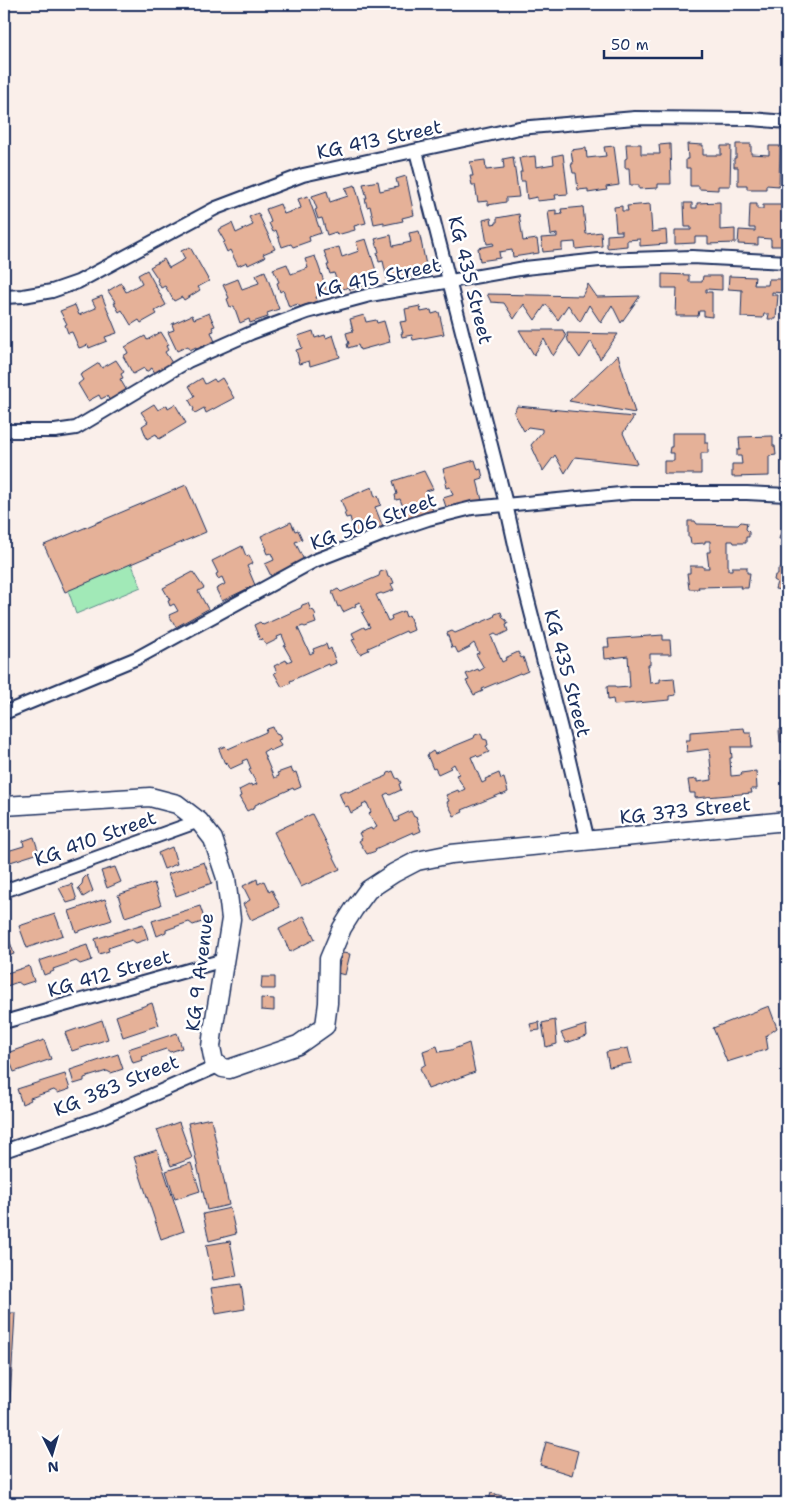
<svg xmlns="http://www.w3.org/2000/svg" width="791" height="1507" viewBox="0 0 791 1507" font-family="'Shantell Sans',sans-serif">
  <rect width="100%" height="100%" fill="#faefea"/>
  <filter id="ink" filterUnits="userSpaceOnUse"><feTurbulence type="fractalNoise" baseFrequency=".02" numOctaves="2"/><feDisplacementMap in="SourceGraphic" scale="10" xChannelSelector="R" yChannelSelector="G"/><feConvolveMatrix kernelMatrix="1 2 1 2 8 2 1 2 1" color-interpolation-filters="sRGB"/></filter>
  <g filter="url(#ink)">
    <path fill="#a1e9b7" stroke="#5e8c8a" d="M115,523L141,587L76,614L54,548Z"/>
    <path fill="#e5b198" stroke="#1b2f5e" d="M626,144H641V154H660L659,145L670,144L671,184H658V188L639,189V185H630L629,168H625V159L627,158Z
      M687,144L703,145V155H721V146H731L730,186H718V190L699,189V186H690V168H686V159H688Z
      M736,144H751V154L769,155V146H780L779,186L766,185V189H747V185H738V167H734V158H736Z
      M614,146L619,185L606,187L607,190L588,193V189L578,190L576,173H573L571,164H573L571,150L586,148L587,158L606,156L604,147Z
      M563,154L568,194L555,195L556,199L537,201V197L527,199L525,181H521L520,172H522L519,158L535,156L536,167L554,164L553,156Z
      M513,157L519,197L506,198V202L488,205V201L478,202L475,185H472L470,176H473L470,162L485,160L486,170L504,168L503,159Z
      M406,176L414,215L402,218L403,221L384,225V222L374,224L370,206L367,207L365,198H367L363,184L378,181L380,191L398,187L396,179Z
      M355,185L366,223L354,226L355,230L337,235L336,232L327,235L322,218L318,219L315,210L317,209L312,196L327,191L330,202L348,196L345,188Z
      M308,196L321,233L309,237L310,241L293,247L291,244L282,247L276,230L273,232L269,223L271,222L266,209L280,204L284,214L301,208L298,199Z
      M720,202V230L735,229V243L708,244V237H695V243L675,244V230H691V227H685L684,203H692V208H697V203Z
      M650,204L652,232L666,230L667,244L640,246V239L627,240V246L607,248V235L622,234V231H616L614,207L622,206V211H628L627,206Z
      M750,204H757V209H763V205H785L784,229H787V246H771V239L758,238V245L738,244L739,230L755,231V228H749Z
      M583,207L586,234L601,232L602,246L576,249L575,242L562,243V250L543,252L541,238L557,237V234L551,235L548,211L556,210V215L562,214L561,209Z
      M258,213L275,249L263,254L265,257L248,265L247,262L238,266L230,250L227,252L223,243L225,242L218,230L232,223L236,233L253,225L249,217Z
      M519,214L523,241L537,239L539,253L513,257L512,250L499,252L500,258L480,261L478,248L494,245L493,243L487,244L483,220L491,218L492,224L497,223V218Z
      M419,231L427,270L414,272L415,276L397,280L396,277L387,279L383,261L379,262L377,253L379,252L375,239L391,235L393,246L411,242L409,233Z
      M366,239L378,277L366,281L368,284L350,290L349,287L340,290L334,273L330,274L327,265H329L324,251L339,247L342,257L359,251L356,242Z
      M190,247L209,281L198,287L200,290L184,300L182,297L174,301L165,286L161,288L157,280L158,279L150,267L164,259L169,268L185,259L181,251Z
      M315,256L328,293L316,297L317,301L300,307L298,304L289,307L283,290L280,292L277,283L279,282L273,269L287,264L291,274L308,268L305,259Z
      M147,270L166,305L155,311L157,314L141,323L139,320L131,325L122,310L119,312L114,303H116L108,291L121,283L126,292L142,283L138,275Z
      M265,271L279,309L267,313L268,317L250,323L249,319L240,323L234,306L230,307L227,299L229,298L223,285L238,279L242,289L259,283L256,275Z
      M662,274L689,275V282H702L703,276H722V290L706,289V292H712V317L704,316V311H699L698,316H676L677,288H662Z
      M729,276L755,277L754,285H768L769,279H785L784,293L772,292V295H778L776,319H768L769,314H764L763,318L741,317L742,290L728,289Z
      M588,284L597,297L640,296L621,323L612,305L601,323L589,305L580,322L568,305L558,320L546,304L535,320L524,304L514,319L504,303L491,302L487,294L582,296Z
      M102,296L117,333L105,337L107,341L89,348L88,345L79,348L72,332L68,333L65,325L67,324L60,311L75,305L79,315L96,308L92,300Z
      M420,306L421,312L431,310L432,314L439,312L444,334L413,340L412,335L402,337L401,333H403L400,322L407,321L405,309Z
      M209,313L215,326L212,327L214,331L211,332L216,344L199,353L196,347L190,350L188,346L177,351L168,332L174,330L172,324L192,315L194,319Z
      M364,315L366,322L376,320L377,323L384,321L390,342L360,350L358,345L348,348L347,344H349L346,333L353,331L350,319Z
      M519,330H563L566,337L553,356L544,339L534,355Z
      M313,331L315,338L325,335L326,338L333,335L340,357L310,366L309,361L299,364L298,361H299L296,350L302,348L298,336Z
      M161,332L169,345L166,346L168,350L165,352L172,363L155,373L152,368L146,372L144,368L133,374L123,356L128,353L125,347L145,336L147,340Z
      M567,333L618,334L600,359L591,341L580,358L568,341Z
      M618,355L635,413L569,401Z
      M116,360L124,372L121,374L123,378L120,379L127,391L110,401L107,396L101,399L99,395L88,401L78,384L83,380L80,375L99,363L102,368Z
      M202,378L205,384L214,379L216,382L222,378L234,398L206,413L204,408L195,413L193,410L194,409L189,400L195,396L189,386Z
      M154,404L158,410L167,405L168,408L175,404L186,423L159,439L156,434L147,439L142,426L148,422L141,412Z
      M517,406L634,417L623,433L637,464L575,457L565,473L555,455L543,471L531,445L542,432V429L528,427L524,431L514,413Z
      M672,433H705V443H708V453H701V474H664V461H674V453H669L670,447H672Z
      M773,436V446H775L776,455L769,456V476L732,477V464H742L741,456H737V450H740L739,437Z
      M475,460L478,470L481,469L483,478L477,480L482,500L447,510L443,498L453,495L450,487L446,488L445,483L447,482L443,469Z
      M424,471L433,489L426,491L433,511L397,522L393,510L403,507L400,499L396,500L395,495L397,494L393,481Z
      M186,485L206,532L65,592L44,545Z
      M372,487L375,497L378,496L381,505L375,507L383,527L348,540L343,528L352,525L350,517L346,518L344,513H346L341,500Z
      M688,521H695L697,524L738,525L741,522L747,523L746,529L749,532V537H746V543H734L733,541H728V570H732V567H747V573H750L748,588H740L741,586L698,587L699,589H689L687,573H690V566H703V568H709L707,552H710V541H705V543L691,544L690,537H688Z
      M291,522L295,531L298,530L302,539L295,542L304,560L271,576L265,564L274,560L271,553L267,554L265,549H267L261,536Z
      M783,524H787V546L781,545L782,539H779Z
      M242,546L246,556L249,555L253,563L247,566L255,585L222,601L216,589L225,584L222,577L218,579L216,574L218,573L212,561Z
      M778,569L787,570V589L784,588L781,590L775,589L777,582L774,580L775,575H778Z
      M386,570L388,577L392,578L394,583L391,584L394,590L383,594L381,593L376,595L388,621L392,619L391,616L404,611L406,617L409,615L414,630L407,633L406,631L368,648L369,650L360,654L352,640L355,639L352,633L364,627L365,629L370,627L362,613L364,612L360,602L355,604L356,606L343,612L340,606L338,607L332,592L338,589L341,592L379,576L380,572Z
      M193,572L204,588L198,591L208,609L176,627L169,615L178,611L174,604L170,606L168,601L170,600L163,588Z
      M308,603L311,610L314,611L316,615L314,617L316,623L305,627L303,626L298,628L310,654L314,652L313,649L326,644L328,650L331,648L336,663L329,666L328,664L290,681L291,683L282,687L274,673L277,672L274,666L286,660L287,662L292,660L284,646L286,645L282,635L277,637L278,639L266,645L262,638L260,640L254,625L260,622L263,625L301,608L302,605Z
      M501,612L503,618L506,620L508,624L506,625L508,631L498,636L495,634L491,636L502,662L506,660L505,658L518,652L521,658L523,657L528,671L521,674L520,673L482,689L483,691L474,695L466,681L469,680L466,674L478,669L479,671L484,668L476,654L479,653L474,643L470,646V647L458,653L455,647L452,648L447,633L452,631L455,633L494,617L495,614Z
      M663,635V640H670L671,654H650V665H648L650,683L660,682V679L674,678L676,695L670,696V700L614,705L613,699L608,700L607,686H615L616,688L630,687L628,656L605,659L604,647H609L608,639Z
      M783,722H787V742H780L779,730H783Z
      M273,727L276,734L279,735L281,739L278,740L281,746L270,751L268,749L263,752L274,778L279,776L277,773L291,768L293,773L296,772L301,787L294,790L293,788L255,805V807L247,811L239,797L241,796L239,790L251,784L252,786L257,784L249,770L251,769L247,759L242,761L243,763L230,769L227,762L225,764L219,749L225,746L228,749L266,732L267,729Z
      M744,728L745,733H751L752,747H731L732,758H730L731,776L742,775L741,773L756,771L757,789H751L752,793L695,798V793H690L688,780L697,779V782L712,780L709,749L687,752L686,740H690V732Z
      M481,733L483,739L487,740L488,745L486,746L489,752L478,757L476,755L471,757L482,783L486,781L485,779L499,773L501,779L504,778L508,792L502,795L501,794L462,810L463,812L454,816L447,802L449,801L446,795L458,790L459,792L465,789L456,775L459,774L454,764L450,767L451,768L438,774L435,768L433,769L427,755L433,751L435,754L474,738L475,735Z
      M787,769V783H783L782,770Z
      M393,771L396,778L399,779L401,783L399,784L401,790L390,795L388,793L384,795L395,822L399,820L398,817L411,811L414,817L416,816L421,831L414,834L413,832L375,849L376,851L367,854L359,841L362,839L359,833L371,828L372,830L377,827L369,814L371,812L367,803L362,805L363,806L351,813L348,806L345,807L339,793L345,790L348,792L387,776L388,773Z
      M312,814L340,869L301,887L274,832Z
      M34,837L39,853L4,864V852L24,846L23,841Z
      M172,847L177,864L164,869L158,853Z
      M204,862L212,883L176,896L168,874Z
      M115,867L121,882L107,888L101,871Z
      M87,875L93,891L83,897L78,888L82,884L83,879Z
      M257,879L258,884L264,881L269,892L272,890L280,907L251,920L243,904L250,900L243,886Z
      M154,883L161,905L125,917L118,895Z
      M72,884L77,900L67,903L59,888Z
      M105,899L112,920L76,932L69,911Z
      M200,906L205,921L193,925L189,922L166,930V932L157,936L152,921Z
      M55,914L63,935L27,948L19,926Z
      M304,916L315,939L290,952L279,929Z
      M143,924L148,939L136,943L132,940L108,948L109,951L99,954L95,939Z
      M7,933L14,954L4,958V934Z
      M87,945L92,960L80,964L76,961L53,969L54,971L44,975L39,961Z
      M342,953L350,954L345,975L337,973Z
      M29,966L34,981L22,985L18,982L4,987V974Z
      M262,977H275V989H261Z
      M261,998L274,999V1011L261,1010Z
      M152,1003L159,1025L123,1037L116,1016Z
      M769,1006L777,1028L766,1036L768,1049L727,1062L713,1028Z
      M102,1020L108,1039L72,1051L65,1033Z
      M555,1020L557,1044L546,1047L542,1023Z
      M539,1022L540,1030L532,1031L530,1024Z
      M586,1025L587,1036L566,1043L561,1033Z
      M177,1033L182,1048L170,1052L166,1049L142,1057L143,1060L133,1063L128,1049Z
      M44,1040L51,1059L14,1072L7,1053Z
      M469,1043L475,1072L428,1089L420,1068L426,1064L423,1051L437,1046L439,1052L451,1050Z
      M628,1048L632,1063L609,1067L606,1052Z
      M118,1054L123,1069L111,1073L107,1071L84,1078V1081L74,1084L70,1070Z
      M65,1074L70,1089L58,1093L54,1090L30,1098L31,1100L22,1104L17,1089Z
      M211,1118L229,1205L207,1210L188,1123Z
      M179,1122L192,1158L171,1166L157,1130Z
      M157,1150L184,1231L161,1239L134,1157Z
      M191,1163L200,1191L175,1199L166,1171Z
      M230,1208L236,1234L209,1241L203,1214Z
      M230,1241L237,1276L213,1280L206,1245Z
      M241,1284L245,1309L216,1314L211,1288Z
      M4,1313H15L5,1490H4Z
      M546,1442L578,1451L572,1475L540,1465Z
      M491,1493L522,1501V1503H488Z"/>
    <g fill="none" stroke-linecap="round" stroke-linejoin="round">
      <g stroke="#1b2f5e" stroke-width="16">
        <path id="minor" d="M416,151L506,504L523,581L568,756L588,841
          M4,297L23,296L52,291L78,282L216,208L303,175L519,128L635,118L751,119L787,122
          M4,431H55L76,428L188,361L251,333L307,312L370,295L525,268L599,260L692,257L787,262
          M4,713L137,658L314,561L386,533L428,519L472,508L631,493H747L787,495
          M4,891L199,821
          M4,1022L224,960
          M4,1151L102,1117L218,1066"/>
      </g>
      <g stroke="#1b2f5e" stroke-width="21">
        <path id="secondary" d="M4,806L150,797L177,804L199,821L213,839L226,878L231,919L213,1031L211,1047L214,1062L223,1068L229,1069L298,1045L325,1026L328,1003L329,959L342,928L354,909L368,890L394,873L417,861L451,854L787,821"/>
      </g>
      <use href="#minor" stroke="#fff" stroke-width="12"/>
      <use href="#secondary" stroke="#fff" stroke-width="18"/>
    </g>
  </g>
  <g text-anchor="middle" stroke-width="5" stroke-linejoin="round" paint-order="stroke">
    <g font-size="19" fill="#1b2f5e" stroke="#fff">
      <text transform="translate(379 139) rotate(-12)" y="7">KG 413 Street</text>
      <text transform="translate(378 277) rotate(-12)" y="7">KG 415 Street</text>
      <text transform="translate(471 280) rotate(76)" y="7">KG 435 Street</text>
      <text transform="translate(373 521) rotate(-20)" y="7">KG 506 Street</text>
      <text transform="translate(568 673) rotate(75)" y="7">KG 435 Street</text>
      <text transform="translate(685 810) rotate(-6)" y="7">KG 373 Street</text>
      <text transform="translate(95 838) rotate(-20)" y="7">KG 410 Street</text>
      <text transform="translate(199 972) rotate(-83)" y="7">KG 9 Avenue</text>
      <text transform="translate(109 973) rotate(-16)" y="7">KG 412 Street</text>
      <text transform="translate(116 1085) rotate(-22)" y="7">KG 383 Street</text>
    </g>
  </g>
  <rect width="791" height="1507" fill="none" stroke="#fff" stroke-width="20"/>
  <rect x="10" y="10" width="771" height="1487" fill="none" stroke="#1b2f5e" stroke-width="2" filter="url(#ink)"/>
  <g transform="translate(52 1454) rotate(175)" stroke="#ffffff" stroke-width="4" paint-order="stroke">
  <path d="M0-4L9 19L0 12L-9 19Z" fill="#1b2f5e"/>
  <text y="-8" font-size="14" font-weight="bold" text-anchor="middle" fill="#1b2f5e">N</text>
  </g>
  <path d="M604 50v8h98v-8" fill="none" stroke="#1b2f5e" stroke-width="2.5"/>
  <text x="611" y="50" font-size="15" fill="#1b2f5e" stroke="#ffffff" stroke-width="4" paint-order="stroke">50 m</text>
</svg>
